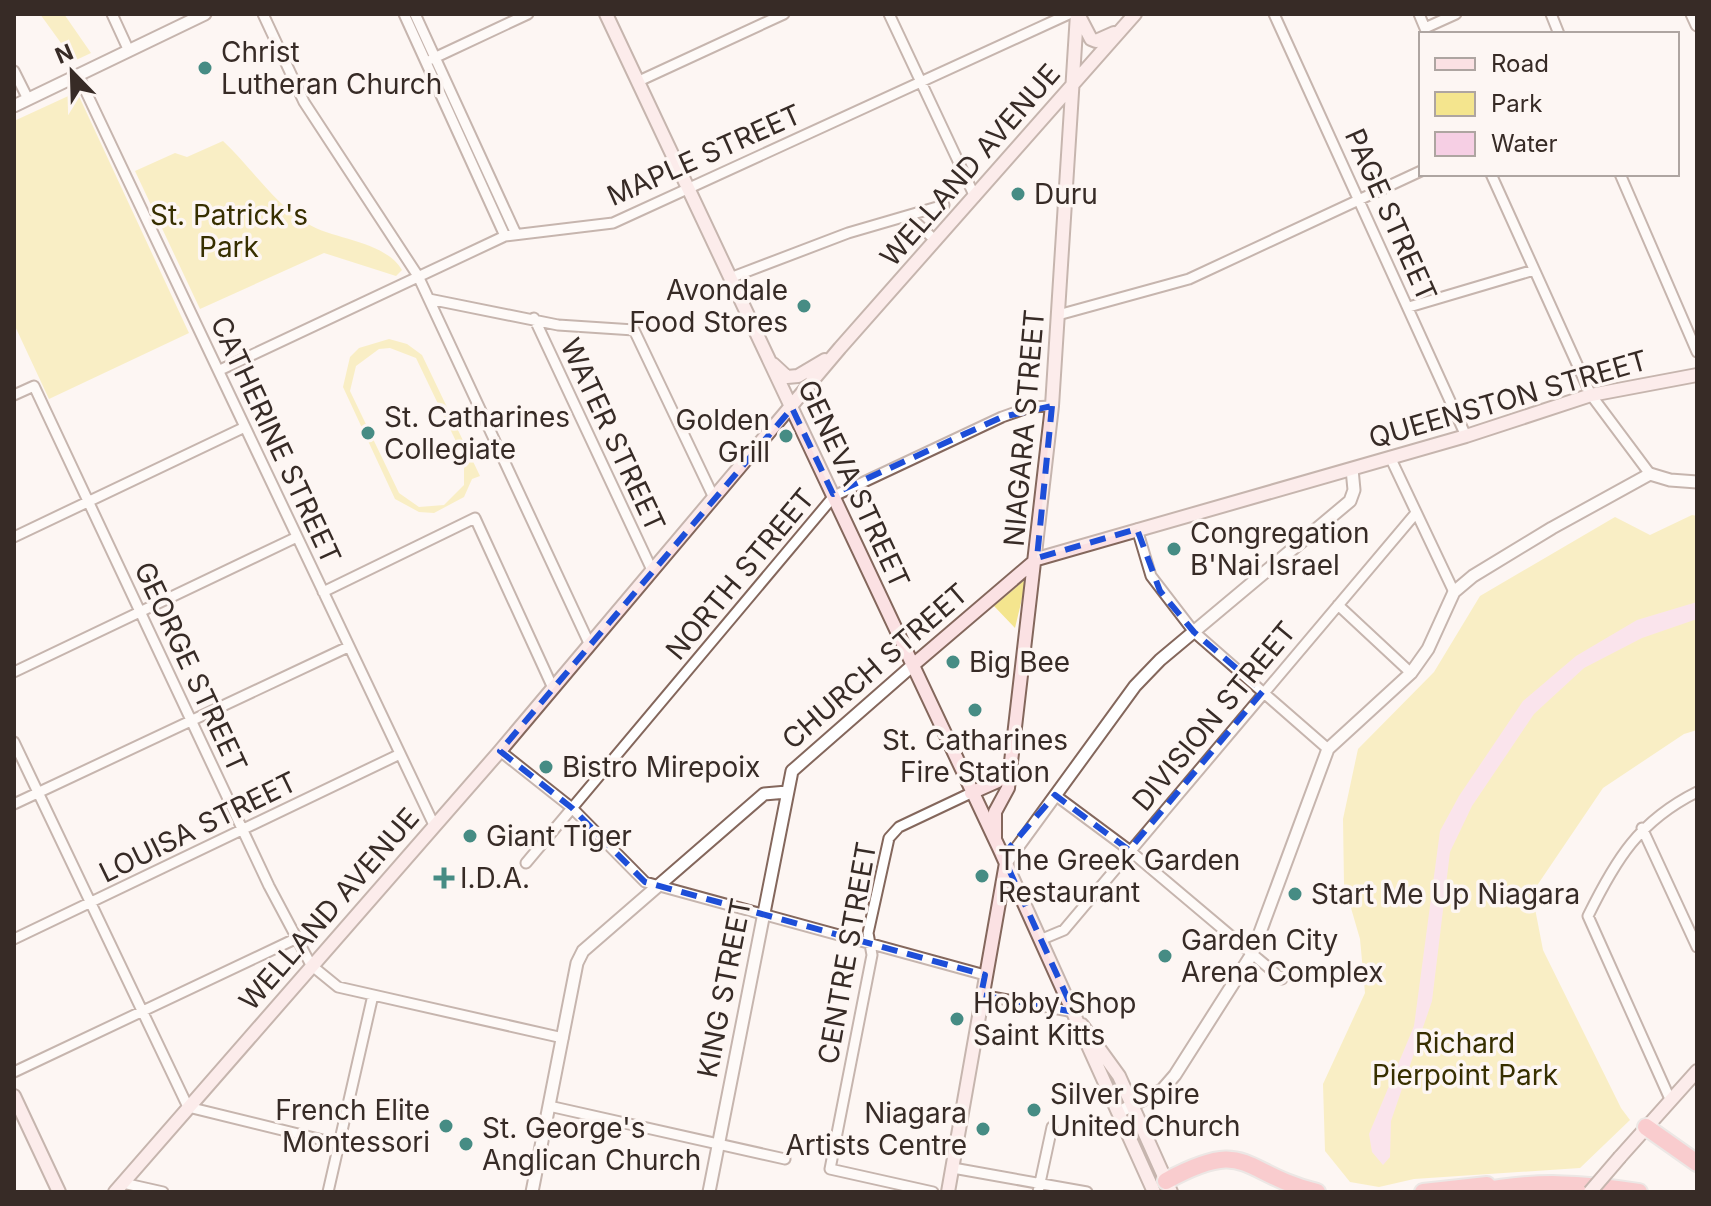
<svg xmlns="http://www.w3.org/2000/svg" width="1711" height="1206" viewBox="0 0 1711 1206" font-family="Inter,sans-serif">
  <rect width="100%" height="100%" fill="#fdf6f3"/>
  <path fill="#f4e58e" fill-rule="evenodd" d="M40,14H64L91,53L74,61Z
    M77,92L189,333L49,399L14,324V121Z
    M223,141C251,167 275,205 308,224C335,240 385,241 402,270L396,276L324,253L200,309L135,171L175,153L187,157Z
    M389,339L407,344L422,355L480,476L472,479L464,497L434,513L419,512L395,499L343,387L350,357L359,348ZM390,348L416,358L464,458V485L444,505L419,507L399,493L350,391L356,366L379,349Z
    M1692,515L1697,516V730L1684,734L1603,788L1532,893L1543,950L1621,1108L1630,1120L1580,1168L1414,1179L1379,1187L1350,1182L1325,1151L1323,1084L1365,993L1360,939L1344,884L1343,819L1358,749L1434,672L1480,596L1615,517L1650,535Z
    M1027,578L1015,628L994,606Z"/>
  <path fill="#f6cfe4" d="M1697,602V619L1642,638L1584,668L1534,714L1472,806L1450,852L1432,1001L1391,1121L1390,1157L1383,1165L1372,1152L1369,1134L1414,1026L1440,831L1459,796L1523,701L1576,656L1637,620Z"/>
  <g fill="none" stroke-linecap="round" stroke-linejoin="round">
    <g stroke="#84675c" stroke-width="13">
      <path id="minor" d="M112,14L129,51
        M263,14L304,102L418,276L589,643
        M404,14L505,236
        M415,14L516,234
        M889,14L975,197
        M1274,14L1466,436
        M1419,14L1427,33
        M1551,14L1559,34
        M1425,28L1456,14
        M432,59L528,14
        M14,71L28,99
        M78,75L434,825
        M639,81L784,14
        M1491,174L1591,395L1650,474
        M1620,174L1697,352
        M910,217L936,241
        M730,278L848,233L944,205
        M429,299L558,325L634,330L714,498
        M1409,307L1534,270
        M1058,315L1189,279L1421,171
        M534,318L652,570
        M220,370L505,236L613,223L1069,14
        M14,395L34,386L269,886L311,965L338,987L563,1038
        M1390,457L1454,592
        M1137,529L1151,576L1194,632L1328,749
        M14,537L245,427
        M323,592L475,518L552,686
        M1338,605L1411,673
        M14,672L297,537
        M14,742L188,1107L339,1144
        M500,751L572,808L645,882L985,975
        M1055,795L1129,850L1282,979
        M14,804L348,647
        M1642,828L1697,947
        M526,863L834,496L1002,417L1030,407L1052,406
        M14,939L400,754
        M1040,940L1064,930L1416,513
        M981,995L1074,1012
        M14,1072L295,939
        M1670,1099L1588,916C1616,859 1639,821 1697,792
        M549,1106L785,1159
        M953,1168L1087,1192
        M123,1183L163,1192
        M328,1192L373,995
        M933,1192L830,1169L872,955L868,933L889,838L899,827L971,793
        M1038,1192L1052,1127"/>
    </g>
    <g stroke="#84675c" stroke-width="15">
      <path id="tertiary" d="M1692,14L1697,25
        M14,106L205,14
        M1006,863L1135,686L1160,660L1350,501L1354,490L1352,469
        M1119,1112L1162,1090L1175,1075L1252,954L1328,749L1411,673L1428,649L1454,592L1473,576L1552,528L1650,474L1670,480L1697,482
        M532,1192L577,963L583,951L764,794L787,792
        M709,1192L792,771L913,665"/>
    </g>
    <g stroke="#84675c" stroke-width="16">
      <path id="secondary" d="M606,14L999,848L1154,1192
        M1078,14L1091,39L1096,41L1114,33
        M773,364L787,377L798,376L825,360
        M913,665L1037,559L1466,436L1591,395L1697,375
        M971,793L998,781L1007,769
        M995,838V812L1008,788L1052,406L1077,14
        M1082,1025L1119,1076L1171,1192
        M14,1096L59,1192
        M1620,1157L1697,1071
        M115,1192L500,751L840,348L1135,14
        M948,1192L1006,863"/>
    </g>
    <g stroke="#d7d5d4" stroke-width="20">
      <path id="motorway" d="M1646,1127L1697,1163
        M1166,1181C1249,1136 1240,1173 1317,1192
        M1423,1192L1487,1185
        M1477,1192C1533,1180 1583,1183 1639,1192"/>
    </g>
    <use href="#minor" stroke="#fff" stroke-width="9"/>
    <use href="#tertiary" stroke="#fff" stroke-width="11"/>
    <use href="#secondary" stroke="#fbe1e3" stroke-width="12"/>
    <use href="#motorway" stroke="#f39aa3" stroke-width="16"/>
    <g stroke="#84675c" stroke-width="16" stroke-linecap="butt">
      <path id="secondary-bridge" d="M1590,1192L1620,1157"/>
    </g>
    <use href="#secondary-bridge" stroke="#fbe1e3" stroke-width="12"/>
  </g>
  <path d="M0 0H1711V1206H0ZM1052,406L1037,558L1137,529L1160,591L1194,632L1263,691L1129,850L1055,795L1010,847L1006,863L1074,1012L981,995L985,975L645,882L572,808L500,751L792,408L833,494L1002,417Z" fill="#fdf6f3" fill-opacity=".55" fill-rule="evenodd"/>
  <path fill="none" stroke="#1d4ed8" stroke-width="6" stroke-dasharray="16 10" stroke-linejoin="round" d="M1052,406L1037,558L1137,529L1160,591L1194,632L1263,691L1129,850L1055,795L1010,847L1006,863L1074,1012L981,995L985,975L645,882L572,808L500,751L792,408L833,494L1002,417Z"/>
  <g fill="#468c84" stroke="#fdf6f3" stroke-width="3">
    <circle cx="205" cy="68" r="8"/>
    <circle cx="1018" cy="194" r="8"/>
    <circle cx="804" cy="306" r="8"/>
    <circle cx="368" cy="433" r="8"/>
    <circle cx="786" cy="436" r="8"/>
    <circle cx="1174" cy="549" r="8"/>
    <circle cx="953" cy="662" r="8"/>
    <circle cx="975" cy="710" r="8"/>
    <circle cx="546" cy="767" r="8"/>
    <circle cx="470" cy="836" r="8"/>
    <circle cx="982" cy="876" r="8"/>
    <path d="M440 866h8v8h8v8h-8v8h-8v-8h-8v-8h8z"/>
    <circle cx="1295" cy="894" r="8"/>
    <circle cx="1165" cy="956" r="8"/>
    <circle cx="957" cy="1019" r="8"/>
    <circle cx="1034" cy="1110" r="8"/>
    <circle cx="446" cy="1126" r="8"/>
    <circle cx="983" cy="1129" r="8"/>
    <circle cx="466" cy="1144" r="8"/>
  </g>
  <g text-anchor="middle" stroke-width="7" stroke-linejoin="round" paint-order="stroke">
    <g font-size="28" fill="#372b26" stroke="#fdf6f3" text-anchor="start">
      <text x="221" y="62">Christ<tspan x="221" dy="32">Lutheran Church</tspan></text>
      <text x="1034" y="204">Duru</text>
      <text x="788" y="300" text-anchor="end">Avondale<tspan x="788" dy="32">Food Stores</tspan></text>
      <text x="384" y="427">St. Catharines<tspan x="384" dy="32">Collegiate</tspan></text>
      <text x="770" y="430" text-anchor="end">Golden<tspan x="770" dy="32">Grill</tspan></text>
      <text x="1190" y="543">Congregation<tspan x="1190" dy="32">B'Nai Israel</tspan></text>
      <text x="969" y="672">Big Bee</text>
      <text x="975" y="750" text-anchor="middle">St. Catharines<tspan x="975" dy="32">Fire Station</tspan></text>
      <text x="562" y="777">Bistro Mirepoix</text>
      <text x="486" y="846">Giant Tiger</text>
      <text x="998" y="870">The Greek Garden<tspan x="998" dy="32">Restaurant</tspan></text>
      <text x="460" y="888">I.D.A.</text>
      <text x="1311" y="904">Start Me Up Niagara</text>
      <text x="1181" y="950">Garden City<tspan x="1181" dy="32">Arena Complex</tspan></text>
      <text x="973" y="1013">Hobby Shop<tspan x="973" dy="32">Saint Kitts</tspan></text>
      <text x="1050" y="1104">Silver Spire<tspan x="1050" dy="32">United Church</tspan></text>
      <text x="430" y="1120" text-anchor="end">French Elite<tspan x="430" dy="32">Montessori</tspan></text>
      <text x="967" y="1123" text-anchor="end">Niagara<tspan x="967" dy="32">Artists Centre</tspan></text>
      <text x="482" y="1138">St. George's<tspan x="482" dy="32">Anglican Church</tspan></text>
    </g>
    <g font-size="28" fill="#372b26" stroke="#fdf6f3">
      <text transform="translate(704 155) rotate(-24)" y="10">MAPLE STREET</text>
      <text transform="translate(970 165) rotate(-49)" y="10">WELLAND AVENUE</text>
      <text transform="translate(1391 215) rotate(66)" y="10">PAGE STREET</text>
      <text transform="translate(1508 399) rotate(-16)" y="10">QUEENSTON STREET</text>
      <text transform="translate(1024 428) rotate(-85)" y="10">NIAGARA STREET</text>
      <text transform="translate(613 435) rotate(65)" y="10">WATER STREET</text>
      <text transform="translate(276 440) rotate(65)" y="10">CATHERINE STREET</text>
      <text transform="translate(854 484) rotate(65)" y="10">GENEVA STREET</text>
      <text transform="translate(740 574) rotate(-50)" y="10">NORTH STREET</text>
      <text transform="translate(875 666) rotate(-41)" y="10">CHURCH STREET</text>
      <text transform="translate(191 667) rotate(65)" y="10">GEORGE STREET</text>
      <text transform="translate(1214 716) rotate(-50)" y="10">DIVISION STREET</text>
      <text transform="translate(198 827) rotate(-26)" y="10">LOUISA STREET</text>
      <text transform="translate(329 909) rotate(-49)" y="10">WELLAND AVENUE</text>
      <text transform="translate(847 953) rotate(-80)" y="10">CENTRE STREET</text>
      <text transform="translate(724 988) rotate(-79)" y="10">KING STREET</text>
    </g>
    <g font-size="28" fill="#372f00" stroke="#fdf6f3">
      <text x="229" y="225">St. Patrick's<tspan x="229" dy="32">Park</tspan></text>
      <text x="1465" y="1053">Richard<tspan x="1465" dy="32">Pierpoint Park</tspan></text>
    </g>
  </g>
  <rect width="1711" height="1206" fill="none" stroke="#372b26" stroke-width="32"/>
  <rect x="1419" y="32" width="260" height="144" fill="#fdf6f3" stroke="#aea5a1" stroke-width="2"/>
  <rect x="1435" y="58" width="40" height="12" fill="#fbe1e3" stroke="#aea5a1" stroke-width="2"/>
  <text x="1491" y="72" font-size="24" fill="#372b26">Road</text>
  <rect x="1435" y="92" width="40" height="24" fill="#f4e58e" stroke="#aea5a1" stroke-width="2"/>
  <text x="1491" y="112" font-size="24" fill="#372b26">Park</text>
  <rect x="1435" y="132" width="40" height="24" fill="#f6cfe4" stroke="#aea5a1" stroke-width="2"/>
  <text x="1491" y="152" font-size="24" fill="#372b26">Water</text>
  <g transform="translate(72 72) rotate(337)" stroke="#fdf6f3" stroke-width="6" paint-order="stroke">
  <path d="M0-6L14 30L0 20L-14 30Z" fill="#372b26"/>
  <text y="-12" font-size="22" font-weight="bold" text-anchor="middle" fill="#372b26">N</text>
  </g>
</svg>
